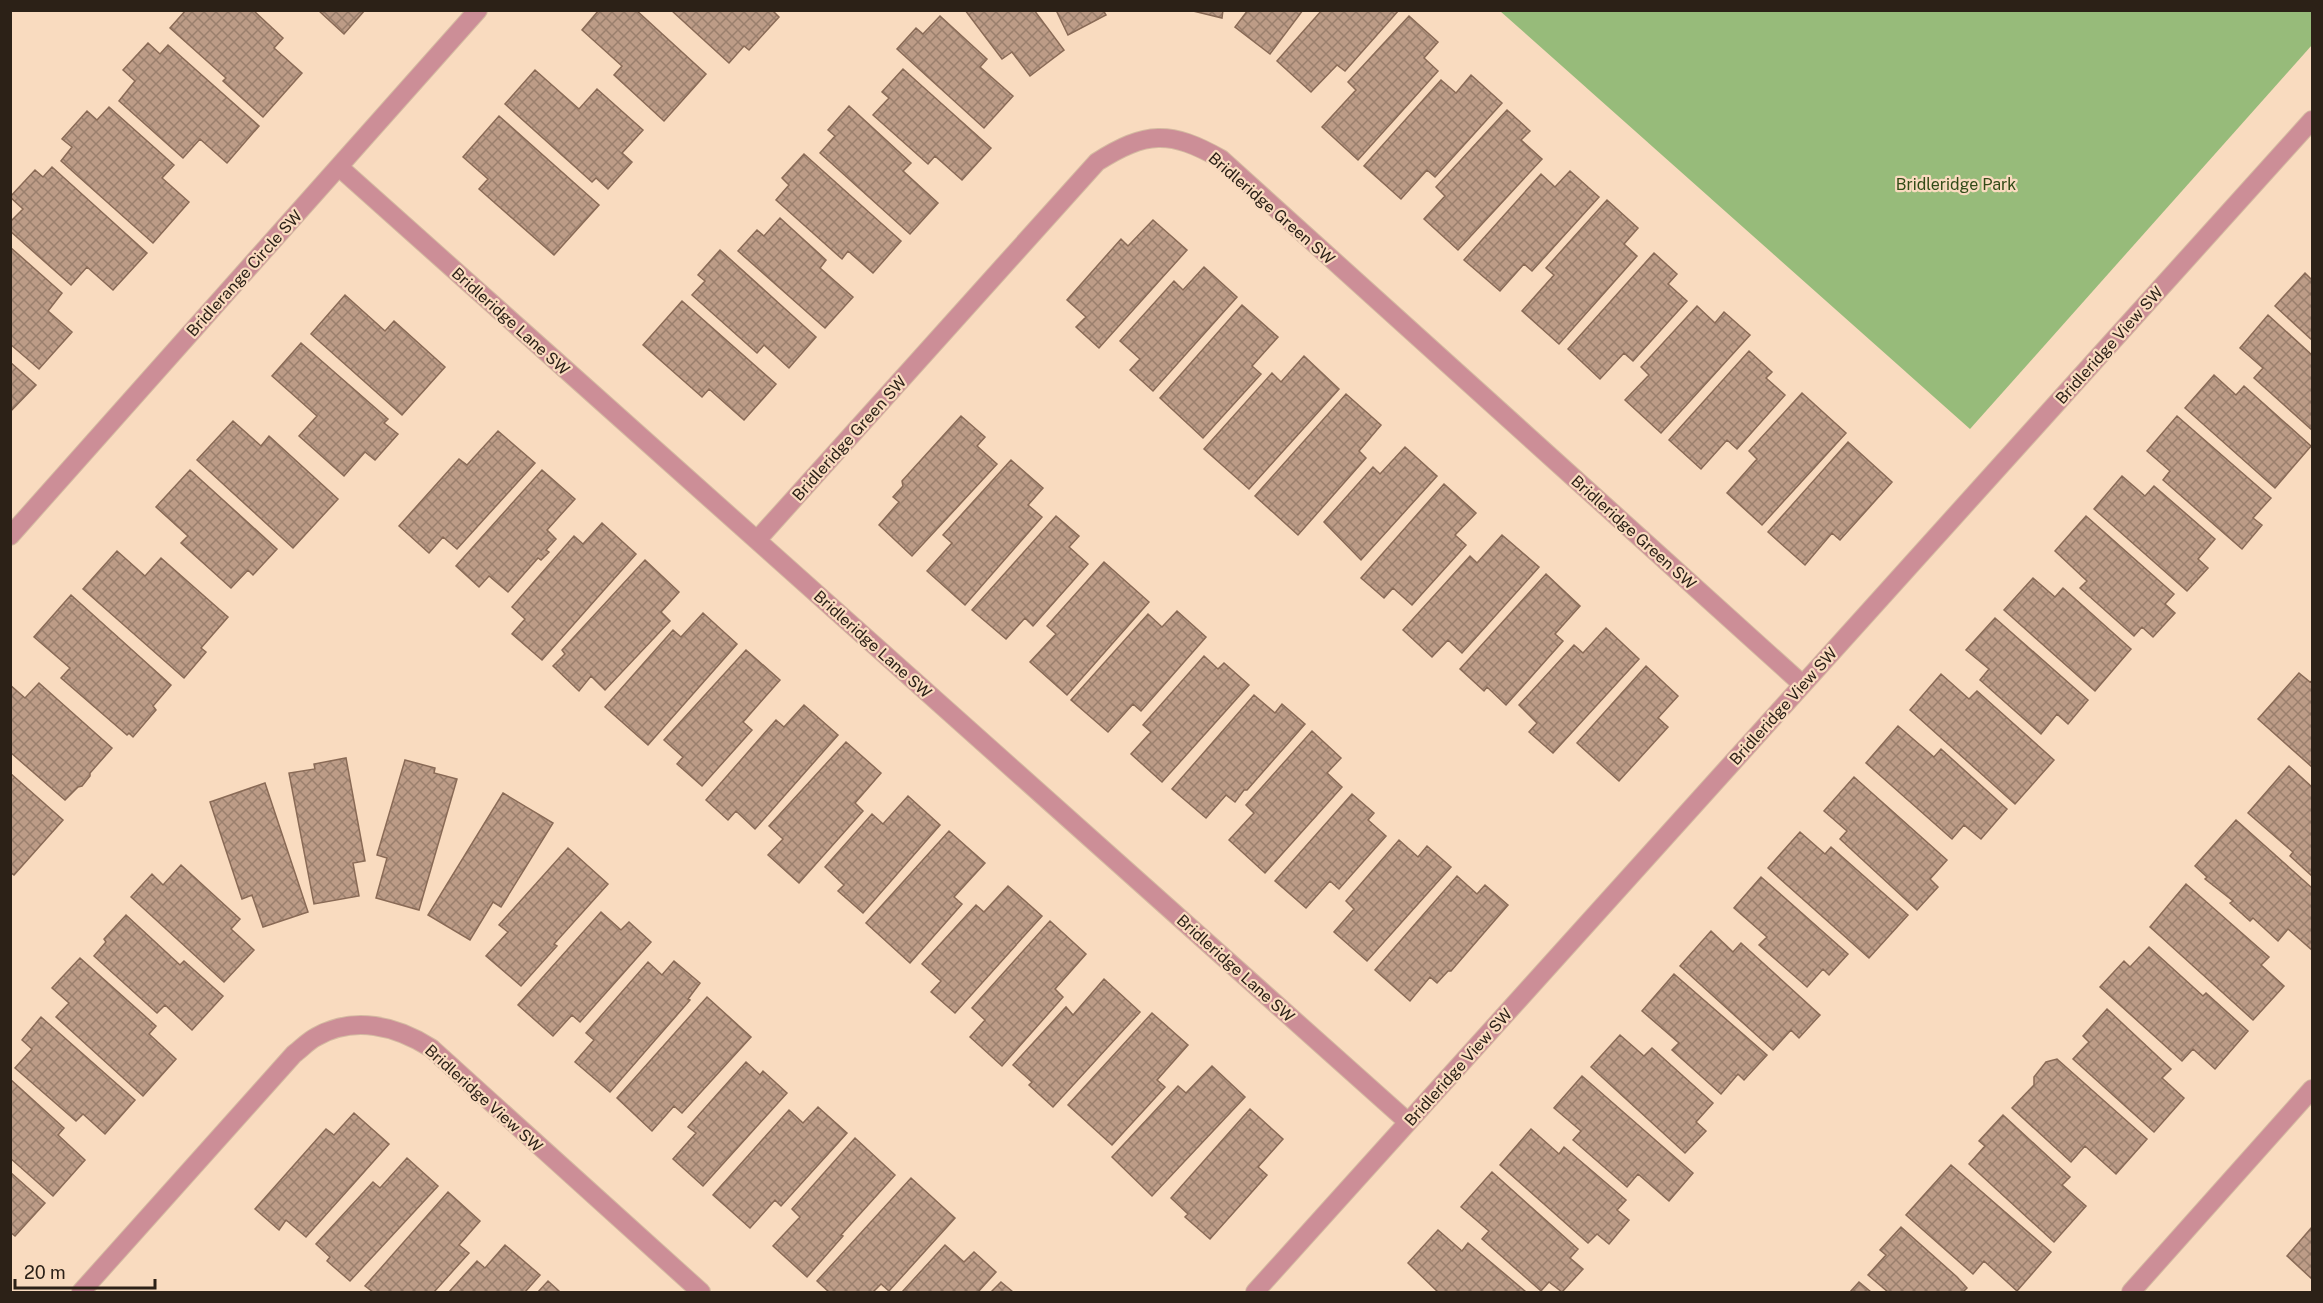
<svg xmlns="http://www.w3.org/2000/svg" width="2323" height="1303" viewBox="0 0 2323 1303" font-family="'Public Sans',sans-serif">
  <defs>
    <pattern id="building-cross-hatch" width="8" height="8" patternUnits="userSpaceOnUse" patternTransform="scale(1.5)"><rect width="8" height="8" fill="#bd9c87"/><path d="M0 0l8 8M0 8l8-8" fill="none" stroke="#9a7f6d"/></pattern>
  </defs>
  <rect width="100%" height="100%" fill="#f9dbbf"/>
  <path fill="#97bb7a" d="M2312,10V45L1970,429L1500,11Z"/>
  <path fill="url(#building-cross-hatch)" stroke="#896a56" stroke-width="1.5" d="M186,10H253L283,38L274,48L302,73L263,117L223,81L226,78L170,28Z
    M318,10H365L344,34Z
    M599,10H636L706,74L664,121L614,75L622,66L582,30Z
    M671,10H772L779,17L749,50L744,46L729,63Z
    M965,10H1034L1064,50L1030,76L1012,52L1002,59Z
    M1056,10H1103L1106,15L1068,35Z
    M1189,10H1223L1222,18Z
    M1248,10H1303L1270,54L1235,27Z
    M1322,10H1399L1345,71L1337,65L1311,92L1277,61Z
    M940,16L987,59L980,67L1013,96L984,128L897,49L916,28L923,34Z
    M1409,16L1438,42L1424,58L1438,71L1358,160L1322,127L1356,90L1348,82Z
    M148,43L160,54L168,45L259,126L227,163L200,139L183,158L119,101L135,81L123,70Z
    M903,69L991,148L962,180L935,156L928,164L873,115L889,98L882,92Z
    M535,70L579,109L597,89L643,130L622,153L632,162L608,189L596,178L592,182L505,104Z
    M1471,75L1502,103L1435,177L1427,170L1401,199L1364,166L1441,80L1456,93Z
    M849,106L911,163L903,171L938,203L910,234L820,153L835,136L828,130Z
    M109,107L174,165L162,178L189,202L153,243L61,161L72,147L62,139L87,111L97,120Z
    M1507,110L1530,131L1521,140L1542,159L1458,250L1424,219L1445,196L1436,187Z
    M499,116L599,205L554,255L479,189L488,179L463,157Z
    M804,154L901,241L873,273L848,251L842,259L776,200L789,185L782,178Z
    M52,167L147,253L113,290L87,267L71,285L10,231V222L23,209L10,197L35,170L43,177Z
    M1570,171L1599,197L1532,271L1524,264L1500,291L1464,260L1541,174L1555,187Z
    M1607,200L1638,228L1624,244L1637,256L1559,344L1522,311L1554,275L1546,268Z
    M780,218L826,260L820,268L853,297L825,328L738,251L757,230L764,236Z
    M1153,220L1187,250L1099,348L1076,327L1086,317L1067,300L1121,239L1128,246Z
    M10,247L62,293L48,311L72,332L39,369L10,344Z
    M720,250L816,337L789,368L764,345L757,353L692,295L705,281L698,275Z
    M1654,253L1677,274L1668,284L1687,301L1633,361L1624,353L1600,379L1568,349Z
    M1204,267L1237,297L1153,391L1130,370L1140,359L1120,341L1174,281L1183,290Z
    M2305,273L2312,280V340L2275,306Z
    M345,295L385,331L394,321L445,367L402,415L311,334Z
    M682,301L776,384L744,420L709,389L702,397L643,345Z
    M1242,305L1278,337L1252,366L1261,374L1203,438L1160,398Z
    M1697,306L1715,323L1724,312L1750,335L1661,433L1625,400L1649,375L1641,367Z
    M2268,315L2312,355V430L2254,378L2263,368L2240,348Z
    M301,343L388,419L384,423L398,434L375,460L365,452L344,476L299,436L317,416L272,376Z
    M1749,351L1772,372L1766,378L1785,395L1737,449L1727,440L1701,469L1669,440Z
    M1304,356L1339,389L1249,489L1204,449L1272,373L1281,382Z
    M10,362L36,385L10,412Z
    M2214,375L2236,395L2244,386L2311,446L2275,488L2185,408Z
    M1802,393L1846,433L1762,525L1727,493L1757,459L1749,451Z
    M1346,394L1381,425L1359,451L1366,458L1298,535L1255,496Z
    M961,416L985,437L977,446L997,464L912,556L879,525L899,502L893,497L903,486L902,481Z
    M2177,416L2271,498L2253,518L2262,525L2242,549L2163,480L2170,471L2147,451Z
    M233,421L261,446L269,436L338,499L293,548L197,460Z
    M498,431L535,463L457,549L443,537L429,553L399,526L459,459L467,465Z
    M1848,442L1892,482L1840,540L1832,533L1805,565L1768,532Z
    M1405,447L1437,476L1361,560L1324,522L1373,467L1380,474Z
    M1011,460L1043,488L1028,505L1042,517L965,605L927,571L952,543L943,535Z
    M190,470L277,549L253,575L248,570L231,588L181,543L188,536L156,507Z
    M542,470L575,499L547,530L556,539L546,550L549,552L541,560L538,558L508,592L489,576L479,587L456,566Z
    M2122,476L2145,496L2154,486L2215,539L2198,559L2208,568L2187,591L2094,509Z
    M1444,484L1476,513L1455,535L1466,545L1412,605L1393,588L1384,598L1361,578Z
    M1056,516L1079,536L1069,547L1088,564L1033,626L1025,618L1006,639L972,610Z
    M2086,516L2174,594L2165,604L2175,613L2153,637L2142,627L2134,636L2080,588L2087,581L2055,551Z
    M602,523L636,554L542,660L512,634L525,619L512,607L574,536L583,544Z
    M1502,535L1539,567L1462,653L1448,640L1432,657L1403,630L1470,556L1477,563Z
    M117,551L145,576L161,558L228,617L201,648L206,652L184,678L83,589Z
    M645,560L679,592L661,612L670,621L605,690L591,676L579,691L553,666L565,654L562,650Z
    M1104,562L1149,602L1067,695L1030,662L1056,634L1047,626Z
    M1546,574L1580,606L1555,634L1563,641L1506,705L1487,687L1484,691L1460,669Z
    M2033,578L2055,597L2063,588L2131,649L2095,691L2004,610Z
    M71,595L171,685L153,706L156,710L133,737L129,733L127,735L61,678L70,668L34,637Z
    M1177,611L1206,637L1141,711L1133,704L1108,732L1071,700L1148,614L1162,627Z
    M703,613L737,644L648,745L605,707L673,630L681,637Z
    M1995,618L2088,700L2068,724L2057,714L2041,734L1980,680L1989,669L1966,650Z
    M1606,628L1639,659L1553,753L1529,732L1537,723L1519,705L1574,645L1583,653Z
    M746,650L780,680L743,722L752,730L702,786L677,764L683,757L664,740Z
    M1204,656L1218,669L1224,663L1249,685L1162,782L1131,754L1151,732L1143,725Z
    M1646,666L1678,696L1658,718L1668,727L1619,781L1577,743Z
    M2299,673L2310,682L2312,681V767L2258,719Z
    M1941,674L1969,699L1977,691L2054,760L2015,804L1910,710Z
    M39,683L112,748L90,773V776L82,786L78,787L65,800L10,752V685L25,698Z
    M1254,695L1275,713L1282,704L1305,724L1247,790H1244L1235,802L1226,795L1206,818L1172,789Z
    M804,705L838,735L755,829L736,811L728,820L706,800L776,720L784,727Z
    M1898,726L1934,757L1941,749L2007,809L1981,839L1964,825L1952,839L1866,763Z
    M1312,731L1341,758L1327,773L1342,787L1265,873L1229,840L1254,813L1246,805Z
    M846,742L881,773L855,803L863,811L799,883L768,855L783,839L769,826Z
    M346,758L365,861L353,863L359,896L314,904L289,773L315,769L314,764Z
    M405,760L435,768L434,773L457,779L419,910L376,898L387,858L377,855Z
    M2289,766L2312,787V876L2290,856L2293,852L2248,813Z
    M10,773L63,820L14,875L10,872Z
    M1854,777L1947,860L1930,879L1938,887L1917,910L1840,839L1847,831L1824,811Z
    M265,783L308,912L263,927L252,895L242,899L210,802Z
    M503,793L553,823L501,907L493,902L470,940L428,915Z
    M1352,794L1374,813L1368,820L1386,836L1339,889L1330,881L1306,908L1275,881Z
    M908,796L940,825L863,913L838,891L844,885L825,867L872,814L883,824Z
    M2236,820L2312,888V950L2288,929L2278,941L2253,918L2250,921L2230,903L2233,901L2205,879L2207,877L2195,866Z
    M949,831L985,863L954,897L962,904L910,963L866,923Z
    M1800,832L1825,854L1831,847L1908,915L1869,958L1768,868Z
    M1399,840L1418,857L1427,846L1451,867L1367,961L1334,932L1354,909L1346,901Z
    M568,848L608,884L554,944L557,946L521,986L486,956L508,932L499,925Z
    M181,865L240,919L231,929L254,950L224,982L131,897L152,874L163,885Z
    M1457,876L1477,894L1485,885L1508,905L1451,971H1448L1437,983L1430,977L1410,1001L1375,970Z
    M1761,877L1848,954L1829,975L1823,969L1807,987L1759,945L1767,937L1734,908Z
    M2186,884L2269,957L2261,965L2284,986L2253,1020L2150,927Z
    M1008,886L1042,916L955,1013L931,992L941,981L922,964L976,905L984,912Z
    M601,912L621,930L629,922L651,942L580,1022L572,1015L553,1036L518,1005Z
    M126,915L180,965L184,961L223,996L192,1030L165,1005L157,1013L94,956L106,942L104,939Z
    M1050,921L1086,954L1055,989L1063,997L1002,1066L970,1037L985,1020L972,1008Z
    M1711,931L1733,952L1741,943L1820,1015L1799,1038L1791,1030L1773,1050L1680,966Z
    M2149,947L2203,996L2206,993L2248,1031L2215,1069L2193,1049L2182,1061L2100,987L2124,961L2130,967Z
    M80,958L156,1026L149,1034L176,1059L143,1096L56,1017L69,1003L52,988Z
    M674,961L700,983L688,999L690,1000L610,1092L575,1062L594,1040L586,1033L648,962L662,975Z
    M1674,974L1767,1055L1744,1080L1738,1074L1721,1094L1672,1050L1679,1043L1642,1011Z
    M1104,979L1140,1012L1053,1107L1029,1085L1032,1082L1013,1065L1066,1007L1073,1015Z
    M707,997L751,1037L682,1113L674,1106L652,1131L617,1098Z
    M2107,1009L2171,1069L2162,1078L2184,1098L2154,1132L2073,1059L2089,1042L2083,1036Z
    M1152,1013L1188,1045L1157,1080L1165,1087L1112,1145L1068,1105Z
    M41,1017L135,1100L105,1134L83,1114L76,1121L15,1068L32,1049L22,1040Z
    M1620,1035L1644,1056L1652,1048L1713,1103L1696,1122L1706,1131L1685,1153L1591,1067Z
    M2057,1059L2147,1139L2116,1174L2085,1146L2071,1162L2012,1108L2034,1085V1077L2046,1062Z
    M746,1062L760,1075L763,1071L787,1093L703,1186L673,1159L696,1133L688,1127Z
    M1212,1066L1245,1097L1152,1196L1112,1157L1178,1086L1186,1093Z
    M1582,1076L1693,1173L1669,1201L1638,1174L1627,1187L1573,1140L1581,1131L1554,1108Z
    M10,1079L64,1128L58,1135L85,1160L53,1196L10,1158Z
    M818,1107L847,1133L781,1206L775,1200L750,1228L713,1195L789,1110L803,1123Z
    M1250,1109L1283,1139L1258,1167L1267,1175L1210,1239L1185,1217L1188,1214L1171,1198Z
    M354,1113L389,1144L306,1237L286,1220L279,1230L255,1209L326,1129L334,1135Z
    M2003,1115L2070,1177L2062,1185L2086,1206L2054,1242L1969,1164L1985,1146L1979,1141Z
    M1531,1129L1559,1154L1564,1147L1626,1200L1617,1210L1629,1220L1609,1244L1597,1234L1588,1243L1500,1165Z
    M855,1138L895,1175L841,1235L843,1236L807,1277L773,1246L800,1217L792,1209Z
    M407,1158L438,1186L350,1281L327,1261L330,1257L316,1244L373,1182L380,1188Z
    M1951,1165L2051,1252L2017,1291L1984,1261L1973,1274L1906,1215Z
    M10,1172L45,1203L15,1236L10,1232Z
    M1492,1172L1578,1249L1570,1258L1583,1269L1562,1292L1549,1282L1541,1291L1482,1239L1489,1231L1461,1207Z
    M911,1178L955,1218L889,1291L881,1284L873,1292H829L817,1281Z
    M448,1192L480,1221L459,1245L469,1253L434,1292H373L365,1286Z
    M1901,1227L1957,1277L1967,1288L1963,1292H1888L1868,1275L1886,1255L1880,1250Z
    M2312,1227V1279L2287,1256Z
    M1438,1230L1462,1251L1468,1243L1526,1292H1438L1408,1263Z
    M505,1245L540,1275L525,1292H449L477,1261L485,1268Z
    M945,1245L964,1262L974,1252L996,1272L978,1292H902Z
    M548,1281L560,1292H538Z
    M1001,1282L1013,1292H991Z
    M1859,1282L1871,1292H1850Z"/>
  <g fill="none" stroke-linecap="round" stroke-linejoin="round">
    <g stroke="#d4baa1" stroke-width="20">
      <path id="minor" d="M339,167L1408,1122
        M10,536L478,10
        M758,539L1097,162C1146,131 1170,130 1221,159L1802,684
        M81,1292L294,1054C301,1049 308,1041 316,1037C354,1015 396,1026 431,1048L701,1292
        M1255,1292L2312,120
        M2131,1292L2312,1089"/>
    </g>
    <use href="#minor" stroke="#cc8e97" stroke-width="18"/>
  </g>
  <g text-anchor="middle" stroke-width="4.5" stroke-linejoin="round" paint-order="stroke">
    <g font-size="16" fill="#314b17" stroke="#f9dbbf">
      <text x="1956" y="190">Bridleridge Park</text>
    </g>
    <g font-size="16" fill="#2c2117" stroke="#f9dbbf">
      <text transform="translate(1272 208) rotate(41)" y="6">Bridleridge Green SW</text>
      <text transform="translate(244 273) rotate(-48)" y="6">Bridlerange Circle SW</text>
      <text transform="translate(511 321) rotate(42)" y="6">Bridleridge Lane SW</text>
      <text transform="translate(2109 345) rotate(-48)" y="6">Bridleridge View SW</text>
      <text transform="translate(849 438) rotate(-48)" y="6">Bridleridge Green SW</text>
      <text transform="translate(1634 532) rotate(42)" y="6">Bridleridge Green SW</text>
      <text transform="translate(873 644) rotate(42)" y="6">Bridleridge Lane SW</text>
      <text transform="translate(1783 706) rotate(-48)" y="6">Bridleridge View SW</text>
      <text transform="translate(1236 968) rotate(42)" y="6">Bridleridge Lane SW</text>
      <text transform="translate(1458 1067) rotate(-48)" y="6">Bridleridge View SW</text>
      <text transform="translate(484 1098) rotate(42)" y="6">Bridleridge View SW</text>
    </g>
  </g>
  <rect width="2323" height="1303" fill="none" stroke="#2c2117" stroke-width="24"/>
  <path d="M15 1279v9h140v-9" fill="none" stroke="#2c2117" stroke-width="3"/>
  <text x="24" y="1279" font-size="18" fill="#2c2117" stroke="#f9dbbf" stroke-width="4.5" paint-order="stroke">20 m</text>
</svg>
